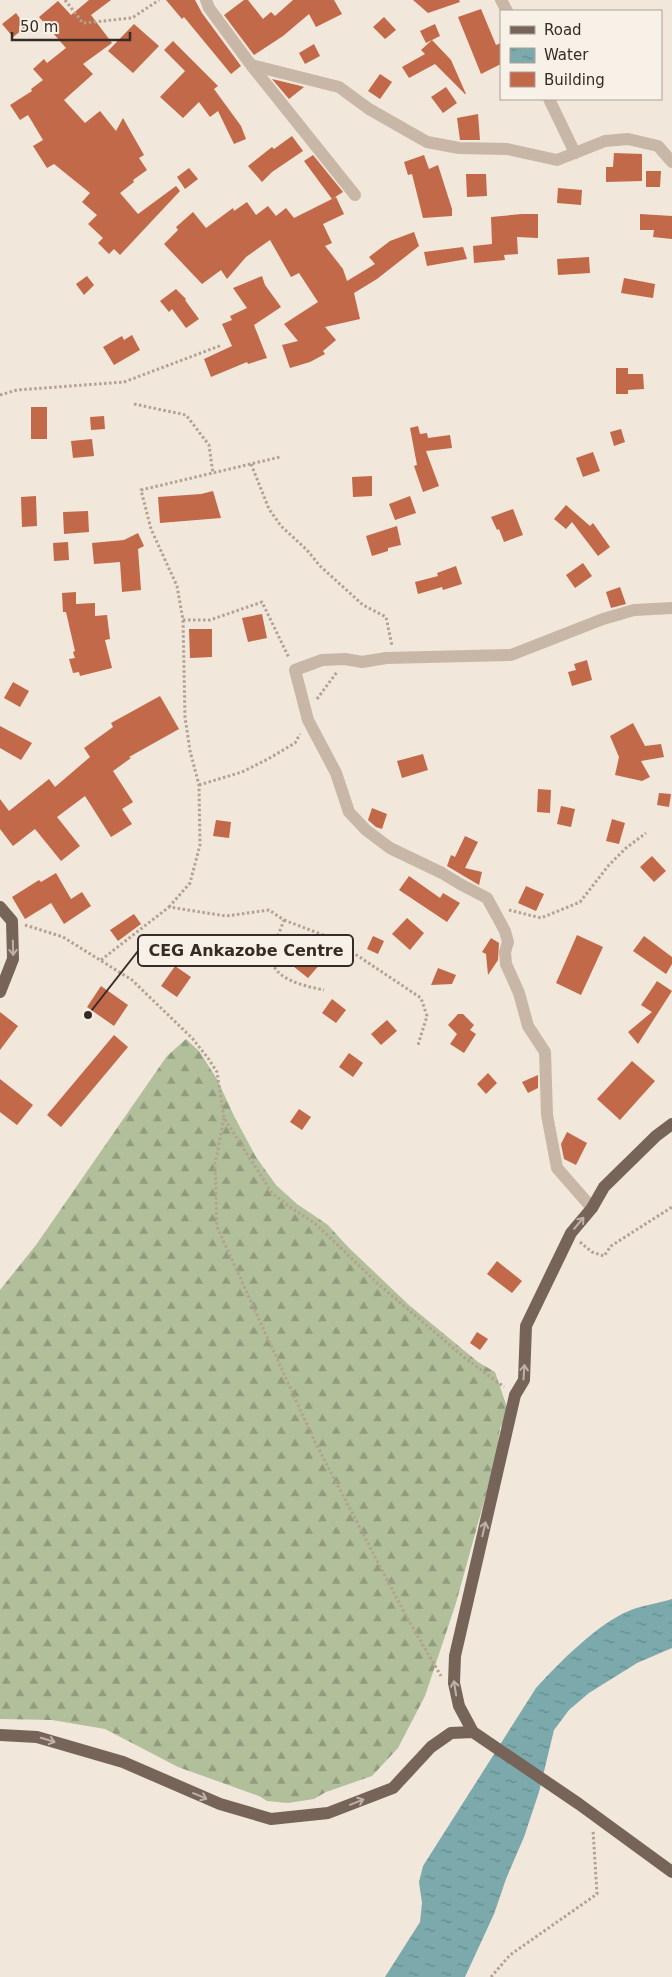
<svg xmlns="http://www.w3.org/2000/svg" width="672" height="1977" viewBox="0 0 672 1977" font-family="'DejaVu Sans',sans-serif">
  <defs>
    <pattern id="forest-firs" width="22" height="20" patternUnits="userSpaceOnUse" patternTransform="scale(1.25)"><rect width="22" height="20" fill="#b2bf9b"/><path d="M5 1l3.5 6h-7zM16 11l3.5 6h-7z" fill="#929b7e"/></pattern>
    <pattern id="water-ripples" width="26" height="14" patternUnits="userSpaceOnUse" patternTransform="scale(1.25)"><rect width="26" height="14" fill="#7ba9ac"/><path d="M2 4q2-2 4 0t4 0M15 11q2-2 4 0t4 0" fill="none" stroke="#668a8c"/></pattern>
  </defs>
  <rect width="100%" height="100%" fill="#f1e7db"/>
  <path fill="url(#forest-firs)" d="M186,1039L199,1051L217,1079L234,1116L256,1157L276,1185L297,1204L328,1225L347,1246L409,1305L478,1362L495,1372L509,1413L500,1428L496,1458L456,1603L425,1696L398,1748L372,1776L326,1792L314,1799L288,1803L267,1801L259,1796L178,1767L105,1729L52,1720L0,1719V1290L36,1245L167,1056Z"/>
  <path fill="url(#water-ripples)" d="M672,1599V1648L637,1663L589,1693L569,1710L554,1730L539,1792L524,1837L506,1879L494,1914L465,1977H385L420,1922L422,1903L419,1882L423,1866L536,1688C560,1662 598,1623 631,1610C644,1605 659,1603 672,1599Z"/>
  <path fill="#c16948" d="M89,0H111L91,15L112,43L83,64L93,74L64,100L85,123L100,111L116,131L123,118L144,155L139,158L147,170L133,180L134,182L120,193L138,214L176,186L180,191L120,255L114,249L109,254L98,243L103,238L88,224L97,215L82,202L90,193L54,164L47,168L33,146L43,140L28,115L20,120L10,105L32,91L31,89L43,80L33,69L44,59L47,63L66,48L39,17L58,1L71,15Z
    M166,0H195L202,13L241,66L231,74L184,17L182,19Z
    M244,0H248L263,19L271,12L275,16L293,0H334L342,14L316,27L309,14L283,36L254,55L224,15Z
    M413,0H459L460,2L428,13Z
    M481,9L496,45L501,43V64L481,74L458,17Z
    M16,13L26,27L13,37L2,24Z
    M384,17L396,30L385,39L373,27Z
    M134,24L159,46L133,73L108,51Z
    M435,24L440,36L426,43L420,31Z
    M432,40L451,60L466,94H465L435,64L409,78L402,67L425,54L421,50Z
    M173,41L218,86L214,89L241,126L246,139L234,144L218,111L210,117L199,102L183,118L160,97L185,71L164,50Z
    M314,44L320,56L305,64L299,53Z
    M380,74L392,82L380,99L368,91Z
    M272,79L297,85L304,87L289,99Z
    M446,87L457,103L443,113L431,97Z
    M478,114L480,140H460L457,118Z
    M292,136L303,151L272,172L262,182L248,166L272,147L274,149Z
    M614,153L642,154V181L606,182V167H613Z
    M313,155L343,192L332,199L304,161Z
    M424,155L429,169L438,165L452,209V216L423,218L412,174L408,175L404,162Z
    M189,168L198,179L185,189L177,177Z
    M646,171H661L660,187H646Z
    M466,174H486L487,196L467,197Z
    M558,188L582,190L581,205L557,203Z
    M336,197L344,214L323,224L332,243L325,246L343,269L347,281L375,264L369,257L390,241L414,232L419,246L377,279L354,293L360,319L325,327L336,340L323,351L325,354L310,362L290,368L282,345L298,341L284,324L318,302L299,273L291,277L270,240L246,257L227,279L221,270L202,284L164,244L178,230L176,227L193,212L206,228L233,208L234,211L247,202L256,215L268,206L276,216L286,208L294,218Z
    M522,214H538V238L517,237L518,254L504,255L505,260L474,263L473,246L492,244L491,217Z
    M640,214L672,216V239L653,237L654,230H640Z
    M463,247L467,259L427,266L424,252Z
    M589,257L590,273L558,275L557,259Z
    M87,276L94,285L84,295L76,284Z
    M262,276L265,285L281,307L254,325L267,358L248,364L247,362L211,377L204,359L232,346L222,324L232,320L230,316L247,308L233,288Z
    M624,278L655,284L653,298L621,293Z
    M176,289L186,299L185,300L199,319L186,328L172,309L169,312L160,301Z
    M132,335L140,350L114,365L103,347L122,336L124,340Z
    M616,368H628V374H643L644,389L628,390V394H616Z
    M31,407H47V439H31Z
    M104,416L105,429L91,430L90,417Z
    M418,426L420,434L427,433L428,438L450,435L452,448L426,451L439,486L423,492L414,466L417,465L410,428Z
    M621,429L625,442L614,446L610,432Z
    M92,439L94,456L73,458L71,441Z
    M593,452L600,471L583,477L576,458Z
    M372,476V496L353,497L352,477Z
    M213,491L221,518L160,523L158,497L201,494Z
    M36,496L37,526L22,527L21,497Z
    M410,496L416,513L395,520L389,504Z
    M566,505L590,526L593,523L610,547L598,556L572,522L566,529L554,519Z
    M513,509L523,535L504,542L499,529L497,530L491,517Z
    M88,511L89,532L64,534L63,512Z
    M397,526L401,545L388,548V551L372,556L366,536Z
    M138,533L144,546L138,549L141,590L122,592L120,562L94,564L92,543L124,540Z
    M68,542L69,560L54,561L53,543Z
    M583,563L592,576L575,588L566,575Z
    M456,566L462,584L443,590L442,587L418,594L415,582L438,576L437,573Z
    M620,587L626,604L611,608L606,592Z
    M76,592V604L95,603V616L107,615L110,639L105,640L112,668L80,676L79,672L73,673L69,659L75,658L73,652L75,651L66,612H63L62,593Z
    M262,614L267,638L248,642L242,618Z
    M189,629H212V657L190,658Z
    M587,660L592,680L572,686L568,672L576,670L574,664Z
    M13,682L29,691L20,707L4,698Z
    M160,696L179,729L129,757L131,758L113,771L133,802L122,809L132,824L111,837L85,796L57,817L80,846L61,861L35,829L13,846L0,829V799L9,811L49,779L55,787L90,757L84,748L113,727L111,723Z
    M633,723L645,746L661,744L664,757L641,761L650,777L642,781L615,775L619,757L610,736Z
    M0,726L32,743L21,760L0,748Z
    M423,754L428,770L402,778L397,761Z
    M538,789L551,790L550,813L537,812Z
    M659,793L671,794L669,807L657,805Z
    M561,806L575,809L571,827L557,824Z
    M372,808L387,814L382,829L376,827L368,820Z
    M612,819L625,823L619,844L606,841Z
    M216,820L231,822L229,838L213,836Z
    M465,836L478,842L465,868L482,872L479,885L447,866L451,855L455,857Z
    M652,856L666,871L654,882L640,867Z
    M56,873L71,899L82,892L91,906L64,924L51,903L25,919L12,897L39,880L41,882Z
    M409,876L440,898L443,893L460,903L447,922L399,890Z
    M526,886L544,894L536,911L518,903Z
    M134,914L141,924L118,941L110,930Z
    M407,918L424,933L410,950L392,934Z
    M577,935L603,947L581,995L556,983Z
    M373,936L384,941L378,954L367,949Z
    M644,936L672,957V964L666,974L633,951Z
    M491,938L499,943L498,960L488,975L486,954L482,952Z
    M316,940L327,949L318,960L321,963L308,978L293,966Z
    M175,966L191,977L177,997L161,986Z
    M438,968L456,975L452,984L431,985Z
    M657,981L672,991L638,1044L628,1032L652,1012L641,1005Z
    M101,986L128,1005L114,1026L87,1007Z
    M332,999L346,1010L336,1023L322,1013Z
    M0,1012L18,1026L0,1050Z
    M458,1014H463L474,1025L470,1030L476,1034L464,1053L450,1044L457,1034L448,1025Z
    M387,1020L397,1031L381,1045L371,1034Z
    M114,1035L128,1047L61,1127L47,1115Z
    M349,1053L363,1063L353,1077L339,1067Z
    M632,1061L655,1081L620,1120L597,1099Z
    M488,1073L497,1083L486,1094L477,1084Z
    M538,1075V1088L528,1093L522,1082Z
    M0,1079L33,1105L17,1125L0,1112Z
    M299,1109L311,1117L302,1130L290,1122Z
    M567,1132L587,1143L576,1165L564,1159L561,1144Z
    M497,1261L522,1281L512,1293L487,1274Z
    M477,1332L488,1339L480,1350L470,1343Z"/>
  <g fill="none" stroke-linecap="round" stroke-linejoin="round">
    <path stroke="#b4a192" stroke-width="3" stroke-dasharray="2.5 2.5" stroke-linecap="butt" d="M65,0L83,23L132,18L159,0
      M0,395L17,390L124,382L222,345
      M134,404L186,415L209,445L213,474
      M251,464L269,509L281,526L307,550L320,566L363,605L386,617L392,646
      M183,620H210L262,602L289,658
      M317,699L337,672
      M199,785L242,772L268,759L295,743L300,734
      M169,907L190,883L200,845L199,785L190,751L185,717L183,620L177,586L151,529L141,490L280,457
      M509,910L541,918L580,902L609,865L626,848L646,833
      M284,920L331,938L421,998L427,1016L418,1045
      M25,925L63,937L132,980L192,1038L208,1058L217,1072L224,1118L272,1193L290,1207L317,1225L376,1282L465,1358L504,1387
      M101,960L169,907L226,916L269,910L284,920C280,931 273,946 272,957C271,980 309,987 324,990
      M224,1118L215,1164L217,1227L315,1442L406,1616L441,1676
      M580,1242L592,1252L604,1256L611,1246L672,1207
      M491,1977L510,1955L597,1894L593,1830"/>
    <path stroke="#c8b7a7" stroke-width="12" d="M206,0L209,8L251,65L355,195
      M501,0L507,11
      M251,65L339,87L369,109L427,142L459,148L507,149L557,160L605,141L628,139L658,146L672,162
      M549,99L575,153
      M592,1208L557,1168L547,1115L545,1052L528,1026L519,993L506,964L505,952L508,942L505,931L498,918L487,898L460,884L442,873L390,848L366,830L349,812L336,773L308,720L295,670L322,660L345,659L362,662L386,658L511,655L603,619L634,610L672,608"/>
    <path stroke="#766459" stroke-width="12" d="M0,907L12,921L13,959L0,992
      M672,1124L656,1136L604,1187L592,1208L571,1233L526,1326L524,1380L515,1395L455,1656L454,1683L459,1706L473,1732L579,1804L672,1872
      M0,1735L37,1737L123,1762L220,1804L271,1819L328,1813L393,1788L431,1747L451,1733L473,1732"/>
  </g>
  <defs><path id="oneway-shaft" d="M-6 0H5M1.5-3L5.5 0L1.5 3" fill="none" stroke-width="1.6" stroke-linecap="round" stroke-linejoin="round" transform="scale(1.25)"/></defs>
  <g stroke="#beb2a7">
    <use href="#oneway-shaft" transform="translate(13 948) rotate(89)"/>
    <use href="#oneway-shaft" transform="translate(579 1223) rotate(-50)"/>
    <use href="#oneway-shaft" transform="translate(524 1372) rotate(-86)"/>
    <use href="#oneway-shaft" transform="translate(484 1529) rotate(-77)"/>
    <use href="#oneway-shaft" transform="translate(455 1688) rotate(-99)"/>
    <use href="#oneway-shaft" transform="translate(48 1740) rotate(17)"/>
    <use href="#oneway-shaft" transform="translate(200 1796) rotate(23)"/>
    <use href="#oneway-shaft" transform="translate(357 1802) rotate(-22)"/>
  </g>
  <path fill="none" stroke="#352c27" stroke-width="2" d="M88 1015L138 951"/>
  <circle fill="#352c27" stroke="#f8f1e7" stroke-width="2" cx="88" cy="1015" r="5"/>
  <rect fill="#f8f1e7" stroke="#352c27" stroke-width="2" x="138" y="935" width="215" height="31" rx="5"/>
  <g font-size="16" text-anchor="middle" font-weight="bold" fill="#352c27">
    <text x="246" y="956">CEG Ankazobe Centre</text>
  </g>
  <rect x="500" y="10" width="162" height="90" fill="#f8f1e7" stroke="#aaa29a"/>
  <rect x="510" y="26" width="25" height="8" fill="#766459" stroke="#aaa29a"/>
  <text x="544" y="35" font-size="15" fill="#352c27">Road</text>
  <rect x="510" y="48" width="25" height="15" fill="url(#water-ripples)" stroke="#aaa29a"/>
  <text x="544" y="60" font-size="15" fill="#352c27">Water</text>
  <rect x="510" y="72" width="25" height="15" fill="#c16948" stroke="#aaa29a"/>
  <text x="544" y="85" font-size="15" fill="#352c27">Building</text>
  <path d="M12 32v8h118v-8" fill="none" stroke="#352c27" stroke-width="2.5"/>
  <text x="20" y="32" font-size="15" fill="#352c27" stroke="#f8f1e7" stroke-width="4" paint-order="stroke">50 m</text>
</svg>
